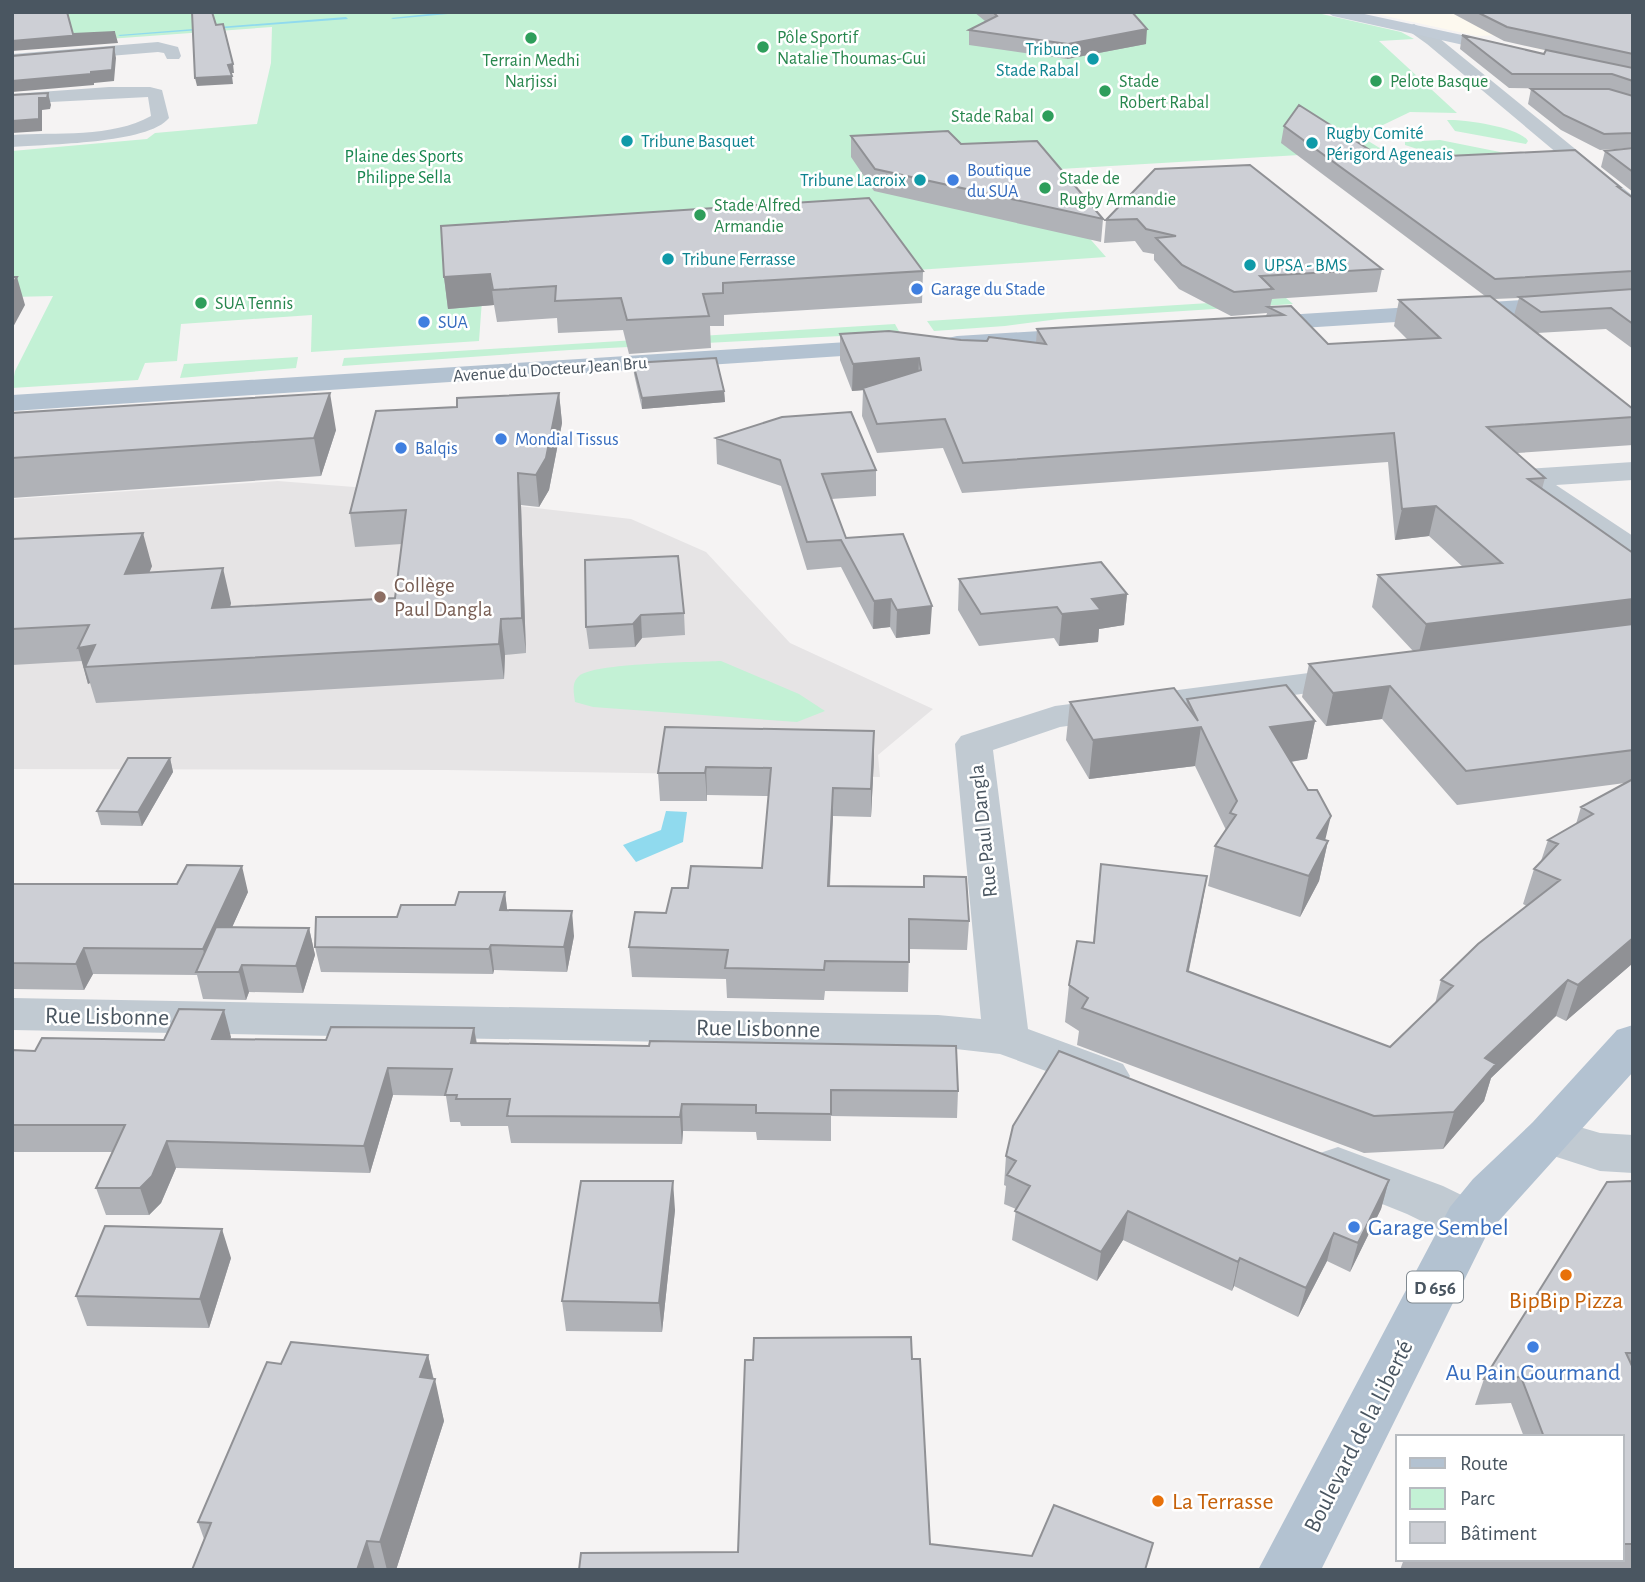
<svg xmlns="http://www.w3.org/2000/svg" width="1645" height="1582" viewBox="0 0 1645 1582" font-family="'Alegreya Sans',sans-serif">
  <rect width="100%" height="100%" fill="#f5f3f3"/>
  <path fill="#fdf9ef" d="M1367,12H1633V69L1534,48L1576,32L1477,36Z"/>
  <path fill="#e6e4e5" d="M278,481L354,487L631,519L706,552L790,643L933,709L878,755L880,777L447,770L12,769V499Z"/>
  <path fill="#c3f1d5" d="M12,12H1313L1401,32L1414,39L1379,41L1457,113L1410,112L1360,136L1383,150L1043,170L1056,200L1106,257L482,300L479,341L311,352L312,315L181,324L177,361L145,363L138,380L12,388L15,371L53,296L12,297V151L147,139L155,133L257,124L271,63L272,27L12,46Z
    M1447,120C1463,119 1520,127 1528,141L1526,144L1455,131Z
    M1440,140L1510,154C1474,156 1439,157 1405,145V142Z
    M1286,298L1293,304L1059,319L1005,326L934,331L927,321Z
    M895,324L900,333L570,350L342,366L344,358Z
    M298,357L296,368L180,378L184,364Z
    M721,661L799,694L825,711L797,722L593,707L575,702C574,693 571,683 579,676C593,663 698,662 721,661Z"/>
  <path fill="#90daee" d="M666,811L687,812L683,842L636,862L623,845L661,830Z"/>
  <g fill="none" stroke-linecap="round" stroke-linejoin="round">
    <path fill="#90daee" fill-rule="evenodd" d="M447,12H470L393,19L391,18Z
      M346,17L348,19L120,36L118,35Z"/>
    <path fill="#c1cad2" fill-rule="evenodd" d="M1414,24L1439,38L1633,196V213L1626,211L1427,44L1406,29L1409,26Z
      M158,42L178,47L181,56L179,59H167L164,53L158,52L12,64V54Z
      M109,87H150L162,90L169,118C148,144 47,144 12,147V135C56,132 112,138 151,116L148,97L12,104V94Z
      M1633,462V480L1556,485L1633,536V559L1622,557L1516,484L1511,478L1516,472L1526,469Z
      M1355,667L1367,671L1373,678L1367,685L1060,727L993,750L1028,1029L1123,1064L1130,1076L1123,1088L1106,1093L1000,1054L938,1047L12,1030V998L938,1015L981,1019L955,744L961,736L1055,706Z
      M1549,1118L1600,1133L1633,1135V1173L1600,1171L1532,1149L1525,1136L1532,1123Z
      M1338,1147L1443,1186L1486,1207L1494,1221L1486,1235L1468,1241L1450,1235L1407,1214L1320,1179L1313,1166L1320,1153Z"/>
    <path fill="#c1cbd6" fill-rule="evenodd" d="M1326,12H1355L1513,46L1521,51L1513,56L1333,16Z"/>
    <path fill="#b3c2d1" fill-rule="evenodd" d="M1633,293V307L1254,331L1245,329L1242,324L1245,319L1254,317Z
      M1089,328L1098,330L1101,335L1098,340L957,350L948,348L945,343L948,338L957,336Z
      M894,339L903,342L907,347L903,352L12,411V395Z
      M1633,1025V1072L1487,1234L1321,1570H1258L1450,1207L1473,1179L1532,1123L1617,1030Z"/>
  </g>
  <path fill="#b0b2b7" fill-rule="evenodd" d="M974,12H1132L1146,44L1067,59L969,45V30L985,21Z
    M1450,12H1633V148L1600,150L1561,130L1528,104L1531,89H1609L1509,88L1460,49L1462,35L1544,54L1549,51L1504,41Z
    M1284,126L1384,159L1620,189L1633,198V349L1606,329L1537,333L1633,409V445L1517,453L1545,478L1542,489L1633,553V963L1566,1021L1556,1016L1491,1078L1484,1101L1443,1149L1364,1153L1077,1045L1079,1031L1065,1022L1069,985L1093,943L1101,864L1207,876L1189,971L1390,1047L1435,1004L1441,980L1527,906L1523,904L1534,869L1541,861L1548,840L1576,824L1581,807L1625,783L1457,805L1382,719L1326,726L1302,697L1309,664L1413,651L1372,607L1378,575L1463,567L1429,536L1395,540L1388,462L962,493L943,448L877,453L862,416L863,390L852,391L840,360V334L1036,343L1037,329L1266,316L1267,313L1231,316L1179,289L1154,260V254L1143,252L1135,241L1104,243L1106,220L1155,169L1382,269L1377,292L1272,299L1270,307L1328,344L1408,340L1394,326L1399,300L1485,296L1281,143ZM1519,298L1514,315L1494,299Z
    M851,136L961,144L1103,219L1101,242L874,191L851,157Z
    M1633,148V192L1601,167L1605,151Z
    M923,271L922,303L724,315V326H710L711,348L629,354L623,330L558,333L557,318L497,322L494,305L448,309L444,277Z
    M633,363L724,391L725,402L642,409L634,374Z
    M559,393L562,423L549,490L539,507L521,505L526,653L505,655L504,679L96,703L90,683L88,684L82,661L12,665V539L152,566L149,573L231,603L230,607L395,598L402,544L355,547L350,513L457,407Z
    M12,413L336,430L321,476L12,498Z
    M716,438L876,470V496L831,499L846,538L930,634L896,638L890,627L873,629L841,567L807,570L781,486L717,464Z
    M585,560L684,613L685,635L642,638L635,647L589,649L586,627Z
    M959,579L1127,594L1124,625L1099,629L1098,642L1059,646L1054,638L979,646L958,610Z
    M1187,699L1315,721L1307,759L1291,762L1325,840L1328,841L1319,881L1300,917L1208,886L1215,846L1226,830L1195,766L1089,779L1066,740L1070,702L1186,705Z
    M665,727L874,758L871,817L833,816L830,886L923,887L924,876L969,921L967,950L909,949L908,992L825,991L824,1000L727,998L726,979L632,977L629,947L666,913L762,868L769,796L707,795V801H660L658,773Z
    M170,758L173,772L142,826L101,825L97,811Z
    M12,884L248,892L232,927L309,928L315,955L303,993L249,992L246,1000L203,999L197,975L93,974L84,990L12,989Z
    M505,892L507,910L574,936L567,972L494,970L493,974L321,972L315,947L397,917L455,905Z
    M474,1028L477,1043L958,1091L957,1118L831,1116V1141L757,1140L756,1132L683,1131L682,1144L511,1143L508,1126H461L460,1122H450L446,1096L393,1095L370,1173L176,1168L161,1203L149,1215H106L96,1188L112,1152H12V1050L35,1051L164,1040L231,1037L230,1039L326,1040Z
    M1006,1156L1389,1180L1381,1209L1350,1272L1327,1261L1298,1317L1234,1286L1232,1291L1123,1240L1097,1281L1012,1240L1016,1209L1004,1204L1006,1186L1004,1185Z
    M1633,1181V1570H1400L1404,1559H1622V1437H1524L1511,1403L1475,1405L1484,1379Z
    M675,1210L662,1332L566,1331L562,1301Z
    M231,1258L209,1328L87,1326L76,1296Z
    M428,1355L444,1421L396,1570H192L204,1539L198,1522L281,1364Z"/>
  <path fill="#909195" d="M1147,29L1146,44L1067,59L1068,44Z
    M115,32L118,43L12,51V41Z
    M114,47L116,58L114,81L94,83V85L12,92V81L91,72Z
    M233,64L234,73H230L228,65Z
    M232,76L233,84L197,86L195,78Z
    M48,93L51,105L50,109L42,110V131L12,133V121L39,98Z
    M490,274L494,305L448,309L444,277Z
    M17,277L25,305L12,329V285Z
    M919,358L918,386L852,391L853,364Z
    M724,391L725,402L642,409V398Z
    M330,393L336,430L321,476L314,438Z
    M559,393L562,423L549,490L539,507L536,475Z
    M518,473L521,505L526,653L522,618Z
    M1436,506L1429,536L1395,540L1402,509Z
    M143,533L152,566L134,609L125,574Z
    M223,568L231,603L221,643L212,608Z
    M1127,594L1124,625L1099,629L1098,642L1059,646L1062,614L1092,599Z
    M891,599L890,627L873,629L874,601Z
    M1633,599V629L1418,656L1426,624Z
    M932,606L930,634L896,638L897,610Z
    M641,615L642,638L635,647L633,624Z
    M501,619L505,655L504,679L499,644Z
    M95,645L85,667L90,683L88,684L78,648Z
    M1390,686L1382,719L1326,726L1333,693Z
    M1315,721L1307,759L1263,766L1270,727Z
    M1201,727L1195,766L1089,779L1093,740Z
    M874,731V758L871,817V789Z
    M170,758L173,772L142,826L138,812Z
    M706,767L707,795V801L705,773Z
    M833,788V816L828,915V886Z
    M1331,816L1323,849L1328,841L1319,881L1300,917L1317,838Z
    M242,866L248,892L212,972H209L203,949Z
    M1207,876L1201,911L1181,1007L1187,971Z
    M505,892L508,917L500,910Z
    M572,911L574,936L567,972L564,947Z
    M309,928L315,955L303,993L296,966Z
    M1633,938V963L1566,1021L1578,985Z
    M491,945L494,970L493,974L489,949Z
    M84,948L93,974L84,990L76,964Z
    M242,965L249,992L246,1000L239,972Z
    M1568,980L1556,1016L1491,1078L1484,1101L1443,1149L1454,1112L1485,1058Z
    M224,1010L231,1037L220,1066L212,1039Z
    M474,1028L478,1054L471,1043Z
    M388,1068L393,1095L370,1173L364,1146Z
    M682,1104L683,1131L682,1144L680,1117Z
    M167,1141L176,1168L161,1203L149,1215L140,1188Z
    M1389,1180L1381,1209L1350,1272L1358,1243Z
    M673,1181L675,1210L662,1332L659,1303Z
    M1128,1211L1123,1240L1097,1281L1101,1252Z
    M222,1229L231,1258L209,1328L200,1299Z
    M1334,1233L1327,1261L1298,1317L1306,1288Z
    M1240,1258L1234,1286L1232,1291L1238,1262Z
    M428,1355L434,1382L435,1379L444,1421L396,1570H387L380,1542L420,1377Z
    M367,1541L375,1570H357Z"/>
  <path fill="#cdcfd5" stroke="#909195" stroke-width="2" d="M12,12H67L73,34L115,32L12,41Z
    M192,12H212L216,25L223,24L233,64L228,65L232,76L195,78Z
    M993,12H1132L1147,29L1068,44L969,30L997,16Z
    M1477,12H1633V54L1507,27Z
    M1462,35L1544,54L1546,50L1633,68V81L1612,74H1512Z
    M114,47L112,70L91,72V74L12,81V56Z
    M1531,89H1609L1633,96V133L1604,134L1564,115Z
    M48,93L47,98H39V119L12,121V95Z
    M1299,105L1384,159L1575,150L1620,187H1618L1633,198V271L1495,279L1284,126Z
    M948,131L961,144L1037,141L1103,219L875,169L851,136Z
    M1633,148V172L1605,151Z
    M1250,165L1382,269L1260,276L1273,289L1234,292L1182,265L1156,238L1176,236L1146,229L1137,219L1106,220L1155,169Z
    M869,198L923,271L723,283V293L703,294L709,316L627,320L621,298L555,301L556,286L493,290L490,274L444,277L441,226Z
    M12,277H17L12,285Z
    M1633,289V324L1611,308L1541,312L1519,297Z
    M1490,296L1633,409V417L1487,427L1545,478L1528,479L1633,553V599L1426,624L1378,575L1502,563L1436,506L1402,509L1394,433L963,463L945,419L877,424L863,388L921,370L919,358L853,364L840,334L889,331L961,340L987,341L989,337L1046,344L1037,329L1284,315L1268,307L1291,306L1328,344L1440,338L1399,300Z
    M716,358L724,391L642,398L633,363Z
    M330,393L314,438L12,458V413Z
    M559,393L546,458L536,475L518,473L522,618L501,619L499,644L85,667L95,645L78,648L89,625L12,629V539L143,533L125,574L223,568L212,608L395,598L406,510L350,513L376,411L457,407V398Z
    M851,412L876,470L822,474L846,538L903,534L932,606L897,610L891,599L874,601L841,540L807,542L780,460L716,438L782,417Z
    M678,556L684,613L641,615L633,624L586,627L585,560Z
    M1101,562L1127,594L1092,599L1101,610L1062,614L1057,607L981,614L959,579Z
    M1633,624V750L1466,771L1390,686L1333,693L1309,664Z
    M1286,685L1315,721L1270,727L1308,790H1317L1331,816L1317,838L1328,841L1309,876L1215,846L1236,815L1230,813L1237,801L1201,727L1093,740L1070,702L1174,688L1198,721L1187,699Z
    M665,727L874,731L871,789L833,788L828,886L924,887V876L966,877L969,921L909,919V962L825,961L824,970L725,968L728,950L629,947L635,912L666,913L672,888H688L691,866L762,868L771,768L706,767L705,773H658Z
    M128,758H170L138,812L97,811Z
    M1633,779V938L1578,985L1568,980L1485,1058L1496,1064L1454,1112L1374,1116L1082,1008L1088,998L1069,985L1077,941L1094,943L1101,864L1207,876L1187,971L1390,1047L1453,986L1441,980L1478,944L1560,880L1534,869L1558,844L1548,840L1593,814L1581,807Z
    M187,865L242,866L203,949L84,948L76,964L12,963V884H177Z
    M459,892H505L500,910L572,911L564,947L491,945L489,949L315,947L316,917H397L401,905H455Z
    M216,927L309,928L296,966L242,965L239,972H196Z
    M179,1009L224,1010L212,1039L326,1040L331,1027L474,1028L471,1043L649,1046L650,1041L956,1046L958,1091L831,1090V1114L756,1113V1105L682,1104L680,1117L507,1116L510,1099H456L457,1095H445L452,1069L388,1068L364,1146L167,1141L152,1176L140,1188H96L125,1125H12V1050L35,1051L42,1038L164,1040Z
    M1059,1051L1389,1180L1358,1243L1334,1233L1306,1288L1240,1258L1238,1262L1128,1211L1101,1252L1015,1211L1030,1186L1007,1175L1016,1161L1006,1156L1013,1126Z
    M581,1181H673L659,1303L562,1301Z
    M1633,1181V1353H1626L1633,1368V1544H1622V1437H1544L1521,1377L1484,1379L1607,1182Z
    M105,1226L222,1229L200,1299L76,1296Z
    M911,1337L912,1359H920L930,1544L1032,1556L1054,1505L1153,1543L1145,1570H579L581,1553L738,1552L745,1360H753L754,1338Z
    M291,1342L428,1355L420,1377L435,1379L380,1542L367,1541L357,1570H192L211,1523L198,1522L267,1362L281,1364Z"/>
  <g fill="#2e9e5b" stroke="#fff" stroke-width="2.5">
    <circle cx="531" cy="38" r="7"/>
    <circle cx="763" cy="47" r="7"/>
    <circle cx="1376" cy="81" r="7"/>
    <circle cx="1105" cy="91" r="7"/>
    <circle cx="1048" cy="116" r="7"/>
    <circle cx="1045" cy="188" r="7"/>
    <circle cx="700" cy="215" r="7"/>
    <circle cx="201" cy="303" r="7"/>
  </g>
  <g fill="#0f9aa8" stroke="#fff" stroke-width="2.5">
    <circle cx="1093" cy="59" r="7"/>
    <circle cx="627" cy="141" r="7"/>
    <circle cx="1312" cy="143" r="7"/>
    <circle cx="920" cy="180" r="7"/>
    <circle cx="668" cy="259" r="7"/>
    <circle cx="1250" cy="265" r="7"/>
  </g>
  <g fill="#3f7fe0" stroke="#fff" stroke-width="2.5">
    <circle cx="953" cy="180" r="7"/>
    <circle cx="917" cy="289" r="7"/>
    <circle cx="424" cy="322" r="7"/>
    <circle cx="501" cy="439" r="7"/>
    <circle cx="401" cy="448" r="7"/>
    <circle cx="1354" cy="1227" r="7"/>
    <circle cx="1533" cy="1347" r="7"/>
  </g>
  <circle fill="#8d6e63" stroke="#fff" stroke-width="2.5" cx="380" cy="597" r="7"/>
  <g fill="#e8710a" stroke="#fff" stroke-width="2.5">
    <circle cx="1566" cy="1275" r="7"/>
    <circle cx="1158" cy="1501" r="7"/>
  </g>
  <g text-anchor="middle" stroke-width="5" stroke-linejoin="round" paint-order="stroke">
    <g font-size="18" fill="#27864d" stroke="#fff" text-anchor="start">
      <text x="777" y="43">Pôle Sportif<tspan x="777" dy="21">Natalie Thoumas-Gui</tspan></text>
      <text x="531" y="66" text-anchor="middle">Terrain Medhi<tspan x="531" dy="21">Narjissi</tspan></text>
      <text x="1119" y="87">Stade<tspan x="1119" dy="21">Robert Rabal</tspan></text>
      <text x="1390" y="87">Pelote Basque</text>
      <text x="1034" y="122" text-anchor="end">Stade Rabal</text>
      <text x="1059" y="184">Stade de<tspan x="1059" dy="21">Rugby Armandie</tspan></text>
      <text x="714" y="211">Stade Alfred<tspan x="714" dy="21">Armandie</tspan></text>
      <text x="215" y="309">SUA Tennis</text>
    </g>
    <g font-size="18" fill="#0d838f" stroke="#fff" text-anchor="start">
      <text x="1079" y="55" text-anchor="end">Tribune<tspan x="1079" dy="21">Stade Rabal</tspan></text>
      <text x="1326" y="139">Rugby Comité<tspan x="1326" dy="21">Périgord Ageneais</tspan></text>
      <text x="641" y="147">Tribune Basquet</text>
      <text x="906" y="186" text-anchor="end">Tribune Lacroix</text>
      <text x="682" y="265">Tribune Ferrasse</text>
      <text x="1264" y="271">UPSA - BMS</text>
    </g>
    <g font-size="18" fill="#17864f" stroke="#fff">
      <text x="404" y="162">Plaine des Sports<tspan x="404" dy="21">Philippe Sella</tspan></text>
    </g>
    <g font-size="18" fill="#366cbe" stroke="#fff" text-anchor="start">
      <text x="967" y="176">Boutique<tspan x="967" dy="21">du SUA</tspan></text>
      <text x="931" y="295">Garage du Stade</text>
      <text x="438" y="328">SUA</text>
      <text x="515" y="445">Mondial Tissus</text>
      <text x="415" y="454">Balqis</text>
    </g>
    <g font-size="18" fill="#4a5661" stroke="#fff">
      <text transform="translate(550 369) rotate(-4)" y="6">Avenue du Docteur Jean Bru</text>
    </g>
    <rect fill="#fff" stroke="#808990" stroke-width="2" x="1407" y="1271.5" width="56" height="31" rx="5"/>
    <g font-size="19" font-weight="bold" fill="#4a5661">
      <text x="1435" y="1294">D 656</text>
    </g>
    <g font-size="21" fill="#785e54" stroke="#fff" text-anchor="start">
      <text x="394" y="592">Collège<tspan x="394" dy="24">Paul Dangla</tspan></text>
    </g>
    <g font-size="21" fill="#4a5661" stroke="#fff">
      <text transform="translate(983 831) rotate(-96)" y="7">Rue Paul Dangla</text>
    </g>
    <g font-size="24" fill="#4a5661" stroke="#fff">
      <text transform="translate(107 1016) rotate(1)" y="8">Rue Lisbonne</text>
      <text transform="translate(758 1028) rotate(1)" y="8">Rue Lisbonne</text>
      <text transform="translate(1358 1436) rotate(-63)" y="8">Boulevard de la Liberté</text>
    </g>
    <g font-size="24" fill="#366cbe" stroke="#fff" text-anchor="start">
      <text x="1368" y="1235">Garage Sembel</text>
      <text x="1533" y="1380" text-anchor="middle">Au Pain Gourmand</text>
    </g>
    <g font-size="24" fill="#c56008" stroke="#fff">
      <text x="1566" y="1308">BipBip Pizza</text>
      <text x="1172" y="1509" text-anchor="start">La Terrasse</text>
    </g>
  </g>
  <rect width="1645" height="1582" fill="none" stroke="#4a5661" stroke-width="28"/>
  <rect x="1396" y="1435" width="228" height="126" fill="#ffffff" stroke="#b7bbc0" stroke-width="2"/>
  <rect x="1410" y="1458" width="35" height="10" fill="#b3c2d1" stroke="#b7bbc0" stroke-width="2"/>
  <text x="1460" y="1470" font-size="21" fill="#4a5661">Route</text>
  <rect x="1410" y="1488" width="35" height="21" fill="#c3f1d5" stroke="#b7bbc0" stroke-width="2"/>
  <text x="1460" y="1505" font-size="21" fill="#4a5661">Parc</text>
  <rect x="1410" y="1522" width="35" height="21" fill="#cdcfd5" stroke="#b7bbc0" stroke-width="2"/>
  <text x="1460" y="1540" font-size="21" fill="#4a5661">Bâtiment</text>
</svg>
